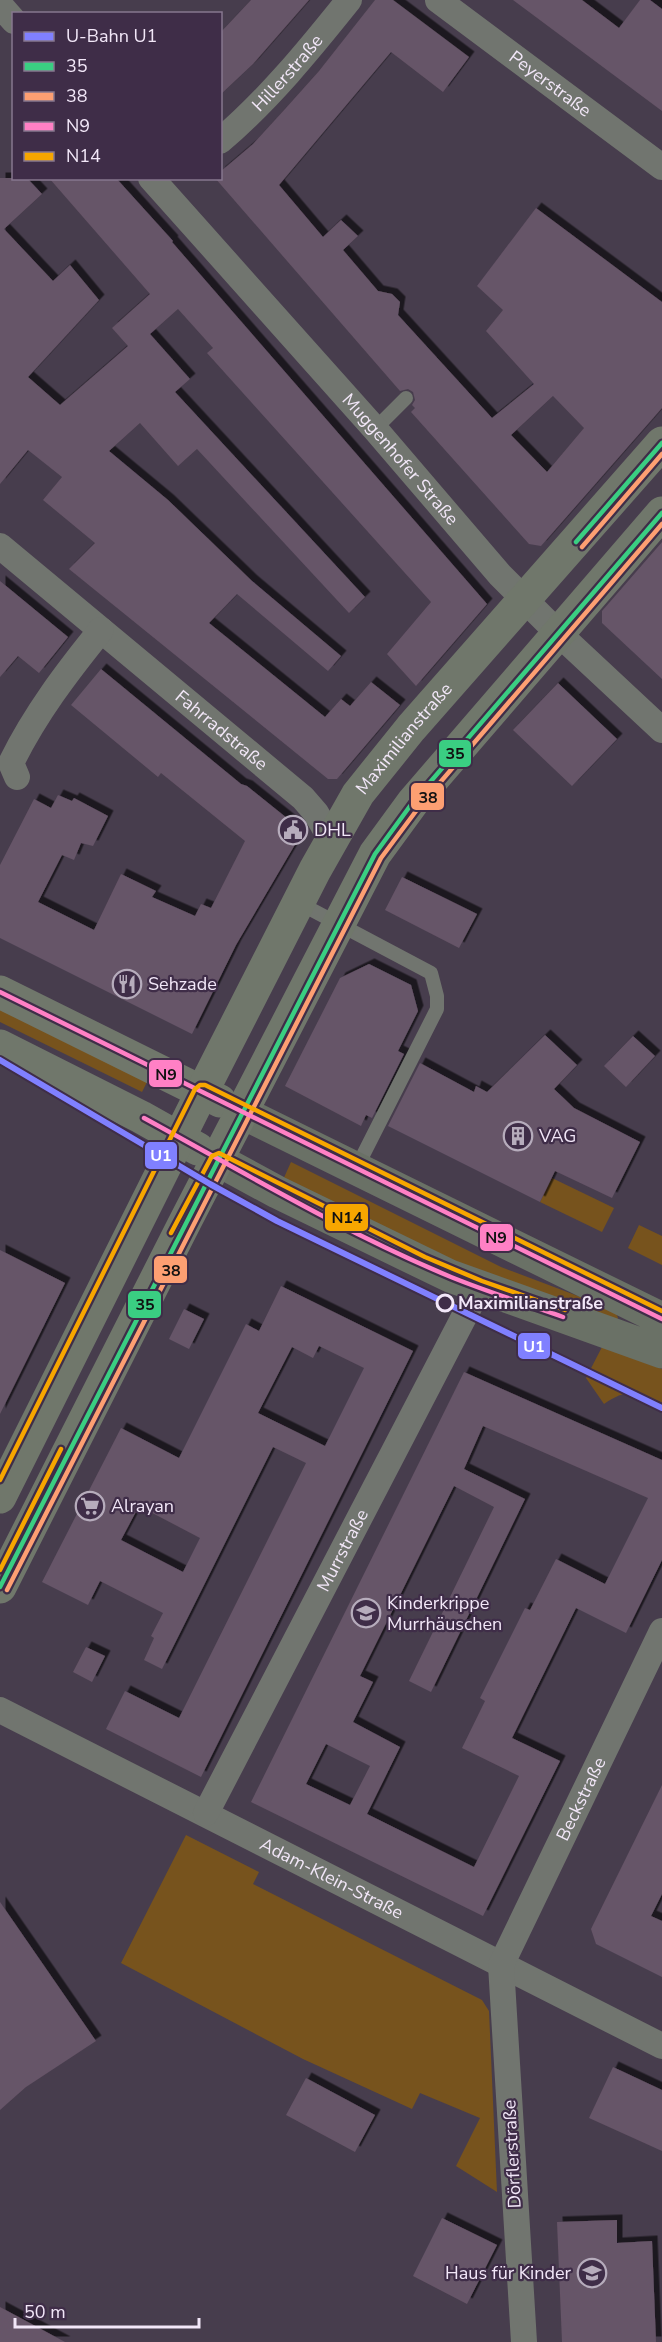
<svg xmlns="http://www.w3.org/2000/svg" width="662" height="2342" viewBox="0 0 662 2342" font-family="'Nunito Sans',sans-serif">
  <defs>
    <filter id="shadow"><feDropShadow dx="5.5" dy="-5.5" stdDeviation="0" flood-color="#0009"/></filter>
  </defs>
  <rect width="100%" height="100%" fill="#473d4d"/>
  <path fill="#77531d" d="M0,1006L148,1080L142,1092L0,1022Z
    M291,1162L501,1267L615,1310L618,1318L617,1320L501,1284L282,1182Z
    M552,1178L614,1208L602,1232L540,1202Z
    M639,1225L662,1236V1265L628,1248Z
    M602,1347L662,1369V1403C638,1391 627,1388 604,1404L586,1378Z
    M186,1835L259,1872L253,1884L482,2000L489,2011L497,2192L456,2166L480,2118L420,2093L412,2109L303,2059L121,1963Z"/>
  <path fill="#665467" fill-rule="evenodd" filter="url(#shadow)" d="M251,0H309L253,64L220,95V33Z
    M375,0H393L469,57L443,92L391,52L279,185L323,237L341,220L358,236L343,250L378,291L392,294L400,302L398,315L492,418L534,384L486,331L503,310L477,286L536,208L662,302V408L541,546L529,544L411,412L415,408L412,405L415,400L413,392L408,389L400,391L215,178H220V172L253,144L285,109L319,71ZM553,396L584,428L547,472L511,435Z
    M513,0H582L619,28L640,0H650L662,9V111Z
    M0,178H27L42,194L4,229L53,281L70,265L99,300L28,377L60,405L128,346L112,328L150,294L49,178H116L173,241L172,242L487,604L416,686L387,654L431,602L207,353L213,348L178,309L150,334L190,379L175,392L365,597L349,613L197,449L178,466L140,423L109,451L168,500L252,581L341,656L328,671L237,594L209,623L325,717L341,699L350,706L371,682L400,705L337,779H328L69,569L95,543L43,500L62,477L28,450L0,484Z
    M662,542V679L602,623V611Z
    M0,581L68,637L39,673L18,656L0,677Z
    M101,669L241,784L247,786L303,831L236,945L192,1034L0,938V865L34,799L51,808L58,795L72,801L74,798L108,816L93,846L81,843L74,860L62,855L38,902L94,930L121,874L156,891L152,897L195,916L201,904L211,908L245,841L161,773L158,777L71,705Z
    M558,683L617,739L572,786L513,730Z
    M402,877L477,914L459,948L385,910Z
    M369,964L411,985L418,1011L398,1051L404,1054L372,1118L366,1115L361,1126L285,1086L340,978Z
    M545,1035L577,1065L554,1089L574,1108L640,1142L612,1198L555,1171L540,1202L388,1126L420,1063L474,1092L476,1086L487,1092Z
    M633,1036L655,1056L626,1087L604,1066Z
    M0,1250L65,1283L0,1414Z
    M281,1286L413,1351L201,1777L106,1729L125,1691L179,1718L306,1463L273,1447L162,1669L144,1660L154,1638L151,1636L163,1613L100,1581L88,1605L42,1582L121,1428L179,1458L246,1324L259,1331ZM319,1346L364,1368L325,1446L258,1413L292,1347L313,1358ZM139,1506L200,1538L183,1572L121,1540Z
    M184,1309L204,1319L189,1349L169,1339Z
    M464,1372L662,1460V1560L626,1633L576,1608L512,1738L560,1761L483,1916L251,1802ZM483,1426L648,1498L605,1584L556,1559L530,1610L525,1608L480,1698L485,1701L462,1748L519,1776L474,1867L367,1814L400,1747L353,1722L373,1682L360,1676L454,1486L494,1507L409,1681L431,1692L525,1499L464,1469ZM326,1744L370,1766L350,1805L306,1784Z
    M86,1647L105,1656L92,1682L73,1672Z
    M662,1785V1894L651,1916L662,1921V1977L596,1944L591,1929Z
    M0,1902L96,2041L26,2087L0,2110Z
    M613,2067L662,2090V2151L589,2118Z
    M306,2078L375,2115L355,2152L286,2115Z
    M442,2218L497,2245L467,2304L413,2276Z
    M617,2220V2243L652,2241L656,2342H562L557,2222Z
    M0,2307L65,2342H0Z"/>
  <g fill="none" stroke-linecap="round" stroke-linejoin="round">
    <path stroke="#71756f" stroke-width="14" d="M375,429L406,398
      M299,903L431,973L437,996V1009L356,1169"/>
    <g stroke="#71756f" stroke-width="26">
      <path id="s1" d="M438,0L662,167"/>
      <path d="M0,5L14,21"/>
      <path id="s2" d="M220,141C269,99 309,50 349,0"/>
      <path id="s3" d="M151,178L375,429L500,575L558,633L662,730"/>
      <path id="s4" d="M0,546L303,798L316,813L332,841"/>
      <path d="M17,777L11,763C35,714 67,672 101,630"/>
      <path id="s5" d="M0,1710L662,2046"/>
      <path id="s6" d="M206,1813L479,1288"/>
      <path id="s7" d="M524,2342L501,1965L662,1631"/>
    </g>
    <path stroke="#6a7166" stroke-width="33" d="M243,1113L662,1319
      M218,1160L277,1192L450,1276L662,1352"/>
    <g stroke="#70776b" stroke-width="33">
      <path d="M0,992L220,1101"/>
      <path d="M0,1046L141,1117L198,1149"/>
      <path id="s8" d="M0,1497L202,1092L315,870L358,794L411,728L662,443"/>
      <path d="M0,1587L186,1220L375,854L413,802L662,513"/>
    </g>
    <g stroke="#3f2d48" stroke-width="9">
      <path id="bus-1" d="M576,542L662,443
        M0,1587L375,854L413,802L662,513"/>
    </g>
    <g stroke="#3f2d48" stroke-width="9">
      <path id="bus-2" d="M582,547L662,454
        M7,1590L381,858L419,807L662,524"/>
    </g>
    <g stroke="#3f2d48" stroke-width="9">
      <path id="bus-3" d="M0,992L662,1319
        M144,1118C245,1173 345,1233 451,1277C488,1292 526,1304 563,1317"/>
    </g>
    <g stroke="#3f2d48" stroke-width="9">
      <path id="bus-4" d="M171,1233L212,1156L219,1153L425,1257L482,1281L565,1310
        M0,1480L195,1089L200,1085H205L662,1311
        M0,1570L61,1449"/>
    </g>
    <use href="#bus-1" stroke="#3ace82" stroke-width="4.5"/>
    <use href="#bus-2" stroke="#fd9f72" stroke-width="4.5"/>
    <use href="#bus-3" stroke="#ff80c5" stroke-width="4.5"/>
    <use href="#bus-4" stroke="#f7a600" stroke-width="4.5"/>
    <g stroke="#3f2d48" stroke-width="10">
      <path id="metro-1" d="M0,1060L210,1184L277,1221L662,1408"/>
    </g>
    <use href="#metro-1" stroke="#8080ff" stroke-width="6"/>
  </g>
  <defs>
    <g id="civic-ring" transform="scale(1.5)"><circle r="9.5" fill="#3f2d48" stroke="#b6acbc" stroke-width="1.5"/><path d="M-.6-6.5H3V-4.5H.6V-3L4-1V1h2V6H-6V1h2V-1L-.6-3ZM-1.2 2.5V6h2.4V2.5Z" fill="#b6acbc"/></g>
    <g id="restaurant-ring" transform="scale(1.5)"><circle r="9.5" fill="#3f2d48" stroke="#b6acbc" stroke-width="1.5"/><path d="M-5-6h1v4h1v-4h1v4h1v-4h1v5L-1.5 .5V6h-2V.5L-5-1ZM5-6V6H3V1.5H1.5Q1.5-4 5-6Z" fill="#b6acbc"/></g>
    <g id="building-ring" transform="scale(1.5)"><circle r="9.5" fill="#3f2d48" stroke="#b6acbc" stroke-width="1.5"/><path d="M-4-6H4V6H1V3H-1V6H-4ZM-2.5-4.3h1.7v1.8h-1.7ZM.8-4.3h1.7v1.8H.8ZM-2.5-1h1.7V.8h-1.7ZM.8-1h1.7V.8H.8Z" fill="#b6acbc"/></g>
    <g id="supermarket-ring" transform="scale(1.5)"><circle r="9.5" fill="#3f2d48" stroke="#b6acbc" stroke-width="1.5"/><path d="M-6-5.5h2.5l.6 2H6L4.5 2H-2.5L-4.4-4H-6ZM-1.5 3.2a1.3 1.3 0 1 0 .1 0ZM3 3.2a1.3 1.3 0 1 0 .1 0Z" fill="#b6acbc"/></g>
    <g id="school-ring" transform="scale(1.5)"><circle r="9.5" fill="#3f2d48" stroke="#b6acbc" stroke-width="1.5"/><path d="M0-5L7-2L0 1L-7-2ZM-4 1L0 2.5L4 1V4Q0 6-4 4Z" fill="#b6acbc"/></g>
  </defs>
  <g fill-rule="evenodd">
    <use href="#civic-ring" x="293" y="830"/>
    <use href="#restaurant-ring" x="127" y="984"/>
    <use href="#building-ring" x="518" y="1136"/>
    <use href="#supermarket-ring" x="90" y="1506"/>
    <use href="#school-ring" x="366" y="1613"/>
    <use href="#school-ring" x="592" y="2273"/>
  </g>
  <circle fill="#3f2d48" stroke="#f2e7f8" stroke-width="3" cx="445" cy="1303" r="8"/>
  <g text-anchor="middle" stroke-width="4.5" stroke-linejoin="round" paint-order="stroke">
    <g font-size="18" fill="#f2e7f8" stroke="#3f2d48">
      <text dy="6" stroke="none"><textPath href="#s2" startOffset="96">Hillerstraße</textPath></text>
      <text dy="6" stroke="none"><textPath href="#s1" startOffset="140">Peyerstraße</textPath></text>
      <text dy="6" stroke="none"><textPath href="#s3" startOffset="376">Muggenhofer Straße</textPath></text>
      <text dy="6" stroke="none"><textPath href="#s4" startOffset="288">Fahrradstraße</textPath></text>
      <text dy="6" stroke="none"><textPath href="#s8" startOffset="861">Maximilianstraße</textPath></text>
      <text dy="6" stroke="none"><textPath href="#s6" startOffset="296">Murrstraße</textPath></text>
      <text dy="6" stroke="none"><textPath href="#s7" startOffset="562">Beckstraße</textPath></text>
      <text dy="6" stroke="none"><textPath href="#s5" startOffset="372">Adam-Klein-Straße</textPath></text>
      <text transform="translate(512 2154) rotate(-93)" y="6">Dörflerstraße</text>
    </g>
    <g font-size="18" fill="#f2e7f8" stroke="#3f2d48" text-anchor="start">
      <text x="314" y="836">DHL</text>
      <text x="148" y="990">Sehzade</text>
      <text x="539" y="1142">VAG</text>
      <text x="111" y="1512">Alrayan</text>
      <text x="387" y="1609">Kinderkrippe<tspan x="387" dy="21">Murrhäuschen</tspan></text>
      <text x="571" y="2279" text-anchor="end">Haus für Kinder</text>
    </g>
    <g font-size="18" font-weight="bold" fill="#f2e7f8" stroke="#3f2d48" text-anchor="start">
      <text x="458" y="1309">Maximilianstraße</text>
    </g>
  </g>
  <g stroke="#3f2d48" stroke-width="2">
    <rect x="438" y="739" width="34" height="29" rx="6" fill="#3ace82"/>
    <rect x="410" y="782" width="35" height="29" rx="6" fill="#fd9f72"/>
    <rect x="148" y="1059" width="35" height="29" rx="6" fill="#ff80c5"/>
    <rect x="144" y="1141" width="34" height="29" rx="6" fill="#8080ff"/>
    <rect x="324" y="1203" width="45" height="29" rx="6" fill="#f7a600"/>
    <rect x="479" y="1223" width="35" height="29" rx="6" fill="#ff80c5"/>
    <rect x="153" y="1255" width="35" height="29" rx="6" fill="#fd9f72"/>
    <rect x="127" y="1290" width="35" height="29" rx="6" fill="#3ace82"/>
    <rect x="517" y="1332" width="34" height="28" rx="6" fill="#8080ff"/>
  </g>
  <g font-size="16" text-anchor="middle" font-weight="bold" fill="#fff">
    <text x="161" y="1161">U1</text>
    <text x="534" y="1352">U1</text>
  </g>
  <g font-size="16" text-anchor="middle" font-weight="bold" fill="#111">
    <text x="455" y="759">35</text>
    <text x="428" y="803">38</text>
    <text x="166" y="1080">N9</text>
    <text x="347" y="1223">N14</text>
    <text x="496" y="1243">N9</text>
    <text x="171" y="1276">38</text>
    <text x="145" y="1310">35</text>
  </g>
  <rect x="12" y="12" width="210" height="168" fill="#3f2d48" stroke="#87778e" stroke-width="1.5"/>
  <rect x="24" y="32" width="30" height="9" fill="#8080ff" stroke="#87778e" stroke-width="1.5"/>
  <text x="66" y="42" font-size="18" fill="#f2e7f8">U-Bahn U1</text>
  <rect x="24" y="62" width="30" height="9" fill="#3ace82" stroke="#87778e" stroke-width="1.5"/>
  <text x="66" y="72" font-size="18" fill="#f2e7f8">35</text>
  <rect x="24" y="92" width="30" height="9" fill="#fd9f72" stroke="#87778e" stroke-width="1.5"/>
  <text x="66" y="102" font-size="18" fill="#f2e7f8">38</text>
  <rect x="24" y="122" width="30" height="9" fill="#ff80c5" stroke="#87778e" stroke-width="1.5"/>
  <text x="66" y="132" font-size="18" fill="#f2e7f8">N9</text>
  <rect x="24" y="152" width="30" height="9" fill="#f7a600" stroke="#87778e" stroke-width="1.5"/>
  <text x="66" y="162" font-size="18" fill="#f2e7f8">N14</text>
  <path d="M15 2318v9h184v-9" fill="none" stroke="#f2e7f8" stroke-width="3"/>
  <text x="24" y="2318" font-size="18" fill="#f2e7f8" stroke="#3f2d48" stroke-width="4.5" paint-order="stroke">50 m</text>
</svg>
